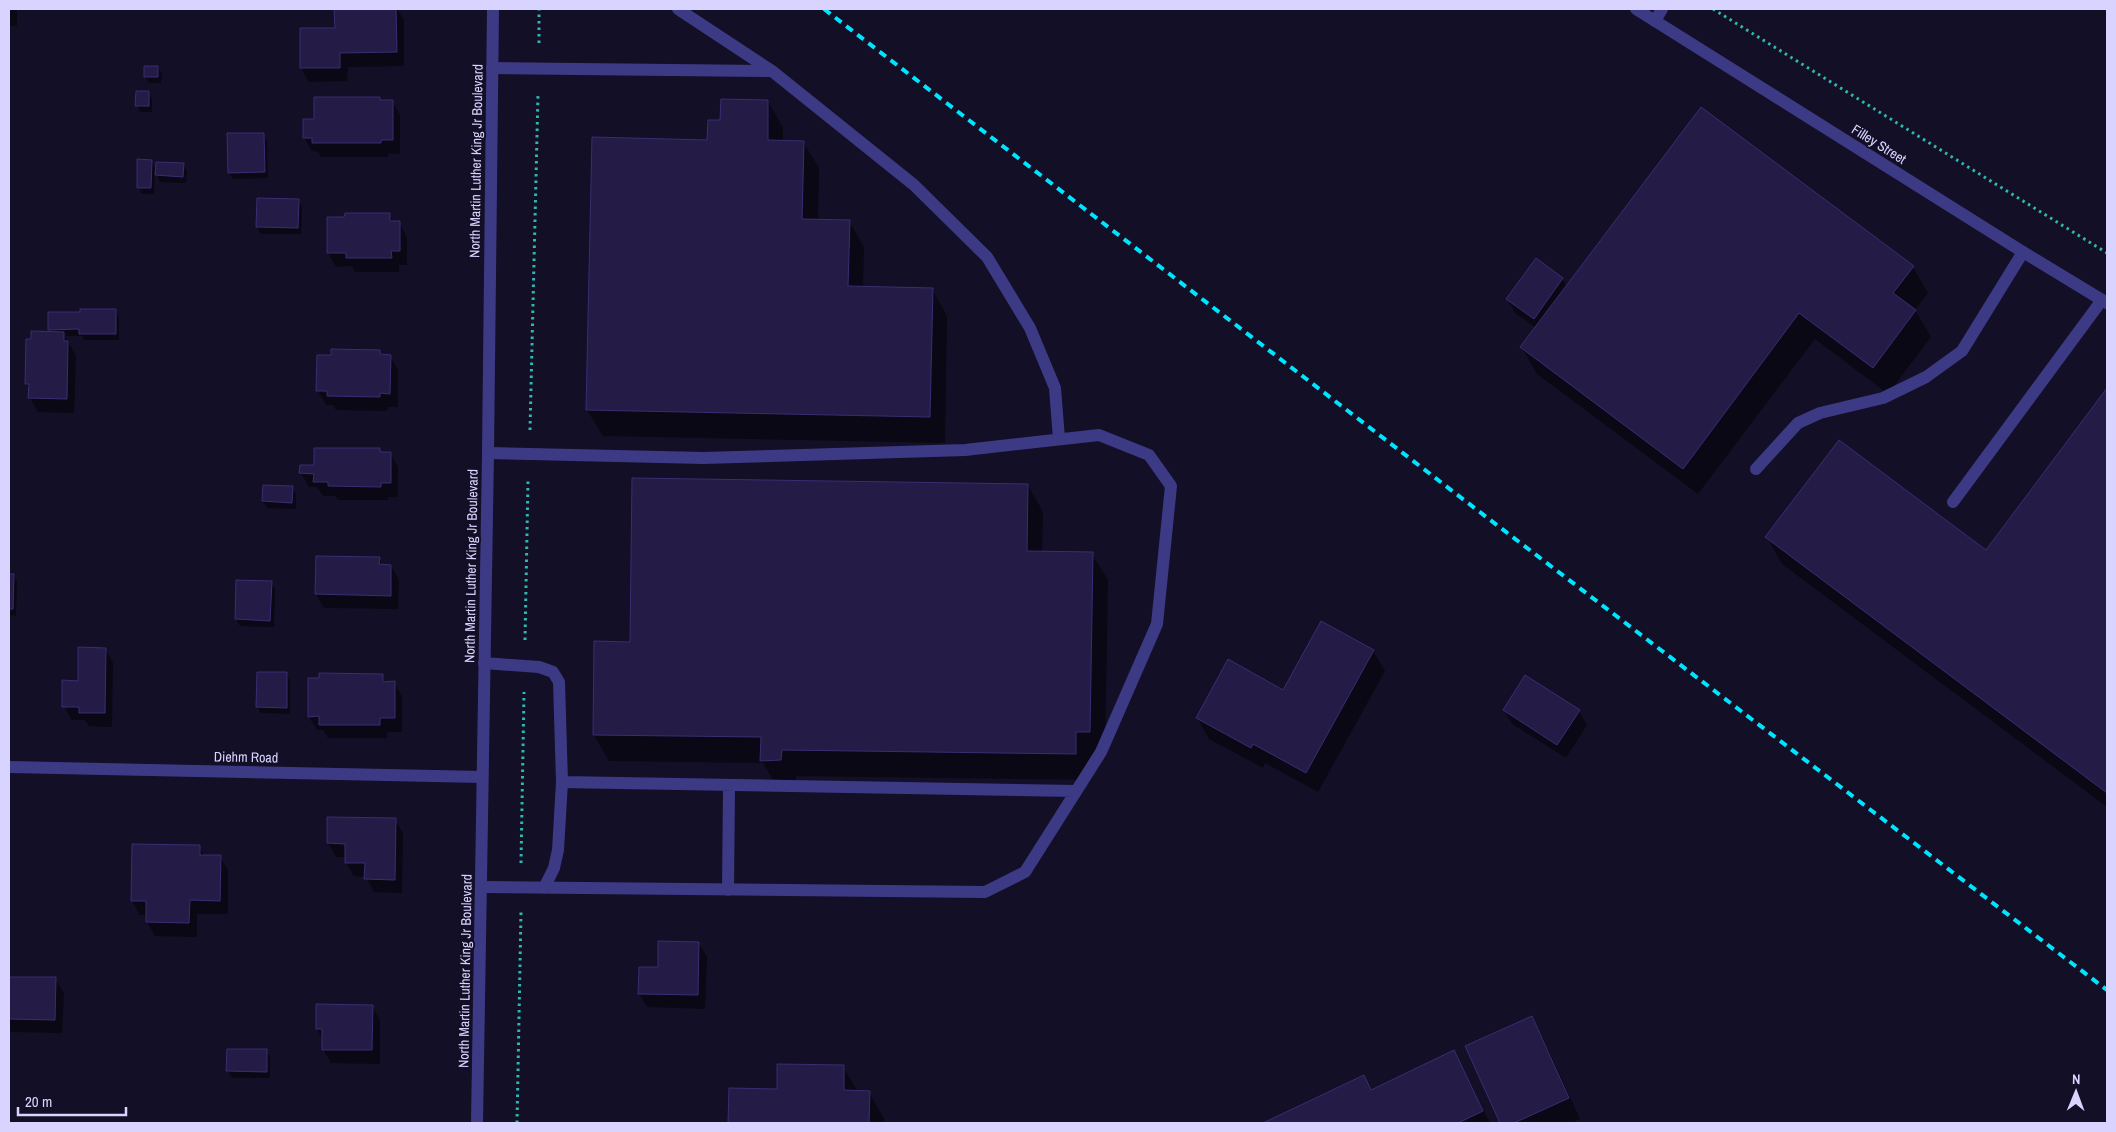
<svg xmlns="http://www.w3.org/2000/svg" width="2116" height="1132" viewBox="0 0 2116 1132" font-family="'Archivo Narrow',sans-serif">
  <rect width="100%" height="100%" fill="#130f26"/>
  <path fill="#0007" d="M9,9H17V26H9Z
    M335,9H397L404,20V66L348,67L347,81L309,82L301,68V29H336Z
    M158,67L162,74L161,83H149L145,77Z
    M148,92L152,99V112H140L137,105Z
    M379,98L381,101H392L400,115V154L388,153V157H321L318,152L312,151L304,137L315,120Z
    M768,101L783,128V141L803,142L819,168L818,220L849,221L864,247L863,288L932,289L947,316L945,443L603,436L587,410L708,141L722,121Z
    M263,134L267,141L268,178L233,179L229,173Z
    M151,161L156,170L183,164L187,171L186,183L160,182L155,172L154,194H142L138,187Z
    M298,201L302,207L301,234H261L257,227Z
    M389,214L394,223H399L407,237V265H399V272H355L352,266L336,267L328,253Z
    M1536,260L1562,279L1567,287L1913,267L1928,293L1915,310L1931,337L1888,394L1815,339L1698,494L1537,374L1522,348L1536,328L1515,313L1507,299Z
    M115,310L119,317V340H84L82,336H65L76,356L74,413L38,412L30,398V390L26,384L32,340L51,333L49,329L81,313Z
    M379,352L381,356H390L398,370V407H388L387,411L336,410L333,405H326L318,391L332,356Z
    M2107,390V807L1782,564L1767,537L1986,552Z
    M379,450L381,453H390L398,467V497H388V500H338L335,496H323L317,487H309L301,473L315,466Z
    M1028,485L1043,512L1042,553L1092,554L1108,580L1105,758H1091V780L796,776V787H777L763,763L609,761L594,735L631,643Z
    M292,488L296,494V509L267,508L263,501Z
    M317,557L379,558L383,566H391L399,580L398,609L324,608L316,594Z
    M9,575H14L17,582L16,616L9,615Z
    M271,582L275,589L274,627L240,626L236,619Z
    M105,649L113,663L112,727L89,726L85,720H72L64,706L79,682Z
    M1373,651L1385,671L1318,792L1265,763L1263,768L1209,739L1197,718L1283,691Z
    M286,673L290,680V714L261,713L257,707Z
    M382,675L386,683H394L402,696V732H387V738H328L323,730H317L309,717Z
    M1504,710L1579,711L1587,725L1566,758L1512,724Z
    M328,818L395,820L403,833L402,893L374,892L366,877L354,876L346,863V857H336L328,843Z
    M199,847L205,856L220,857L228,870V914H197V937L155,936L147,922V915H140L132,901Z
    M699,943L707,957L705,1009L647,1007L639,993Z
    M9,978L55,979L64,993L62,1033L11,1032L9,1028Z
    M372,1006L380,1020V1064L331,1063L323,1049V1040L317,1029Z
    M1531,1017L1543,1038L1580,1119L1571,1123H1502L1467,1046Z
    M266,1051L270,1057V1078H232L228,1071Z
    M1453,1051L1490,1123H1266L1363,1077L1372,1091Z
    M843,1067L858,1092H869L884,1119V1123H730V1089L778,1091Z"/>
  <path fill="#241b47" stroke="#3b2d73" d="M334,9H396L397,52L340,53V68H300V28H335Z
    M144,66H158V77H144Z
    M136,91H149V106H135Z
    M314,97H380V100H393V140H381V143H312V138H303V119H314Z
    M721,99L768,100V140L804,141L802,219L850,220L848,286L933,288L930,417L586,410L592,137L707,140L708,120H720Z
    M1701,107L1914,266L1893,293L1916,310L1873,368L1799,313L1683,469L1520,347Z
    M227,133H264L265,172L228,173Z
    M137,159L152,160L151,188H137Z
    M156,162L184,163L183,177L155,175Z
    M257,198L299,199L298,228L256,227Z
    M345,213H390V221H400V251H391L392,258H346V253H327V217H344Z
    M1536,258L1563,278L1534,319L1506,299Z
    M80,309H116V334H79V329L48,330V312H80Z
    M31,331L64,332V341H68L67,399L28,398L29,384H25L26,339H31Z
    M331,349L380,350V354L391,355L390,394L380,393V397L327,396V391H316L317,355H331Z
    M2107,388V793L1765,537L1839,440L1986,550Z
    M314,448H380V452H391V483H381V487L328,486V482H313L314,474L299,473L300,465H314Z
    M632,478L1028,484L1027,551L1093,552L1090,732H1076V754L782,750L781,760L760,761L761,737L593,735L594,641L630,642Z
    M263,485L293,486L292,503L262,501Z
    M316,556L380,557L379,564L391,565V596L315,594Z
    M9,574H14L13,609H9Z
    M236,580L272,581L270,621L235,619Z
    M1321,621L1374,650L1306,773L1253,744L1251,748L1196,718L1228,659L1283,690Z
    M78,647L106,648L105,713H79V707H62V680L78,681Z
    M257,672H287V708L256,707Z
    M319,673L383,674V682L395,681V718H380V725H319V716L308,717V678H319Z
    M1525,675L1580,710L1557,745L1503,710Z
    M327,817L396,818L395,880L364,879L365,863H345V844L327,843Z
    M132,844L200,845V855H221L220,901L190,900L189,923L146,922V901H131Z
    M658,941L699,942L698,995L638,994L639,967H658Z
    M9,977H56L55,1020L9,1019Z
    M316,1004L373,1005L372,1050H322V1029H316Z
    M1532,1016L1569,1098L1514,1123H1500L1465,1046Z
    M227,1049H267V1072L226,1071Z
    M1454,1050L1483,1111L1458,1123H1263L1364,1075L1371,1090Z
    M777,1064L844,1065V1090L870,1091L869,1123H728L729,1088L777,1089Z"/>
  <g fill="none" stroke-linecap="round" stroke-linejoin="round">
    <path stroke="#2fb8b0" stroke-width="3" stroke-dasharray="2.5 4" stroke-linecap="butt" d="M1713,9L2107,253
      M539,43V9
      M530,430L538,94
      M525,640L528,479
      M521,863L524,692
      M517,1123L521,912"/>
    <path stroke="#3d3a85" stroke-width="12" d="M678,9L772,71L914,185L987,257L1030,328L1055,388L1059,439
      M1655,21L1662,9
      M492,68L772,71
      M1756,469L1798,423L1820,413L1883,398L1926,377L1962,351L2023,252
      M1953,502L2102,300
      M484,663L539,667L553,672L559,682L562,782L558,850L554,868L544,888
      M562,782L1076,791
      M481,887L985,892L1025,872L1101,752L1157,624L1171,486L1149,455L1099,435L965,450L703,458L488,453
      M728,890L729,786"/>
    <path stroke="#3d3a85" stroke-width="12" d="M1636,9L2023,252L2107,303
      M9,767L482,777"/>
    <path stroke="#3d3a85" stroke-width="12" d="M477,1123L488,453L493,9"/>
    <path stroke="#00e5ff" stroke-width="4" stroke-dasharray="8 6" stroke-linecap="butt" d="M824,9L1468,503L2107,990"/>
  </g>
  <g text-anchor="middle" stroke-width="4" stroke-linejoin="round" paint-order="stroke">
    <g font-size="14" fill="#d9d4ff" stroke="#130f26">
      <text transform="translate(1879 144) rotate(32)" y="5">Filley Street</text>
      <text transform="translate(476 161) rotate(-89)" y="5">North Martin Luther King Jr Boulevard</text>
      <text transform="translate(471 566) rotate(-89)" y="5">North Martin Luther King Jr Boulevard</text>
      <text transform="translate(246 757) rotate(1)" y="5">Diehm Road</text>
      <text transform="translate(465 971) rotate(-89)" y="5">North Martin Luther King Jr Boulevard</text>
    </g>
  </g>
  <rect width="2116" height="1132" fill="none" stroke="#d9d4ff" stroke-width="20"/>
  <g transform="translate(2076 1092) rotate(1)" stroke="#130f26" stroke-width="4" paint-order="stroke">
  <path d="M0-4L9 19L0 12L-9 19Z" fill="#d9d4ff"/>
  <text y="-8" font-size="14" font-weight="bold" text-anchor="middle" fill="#d9d4ff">N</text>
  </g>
  <path d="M18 1107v8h108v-8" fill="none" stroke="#d9d4ff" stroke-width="2.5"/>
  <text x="25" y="1107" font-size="15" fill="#d9d4ff" stroke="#130f26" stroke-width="4" paint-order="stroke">20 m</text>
</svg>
